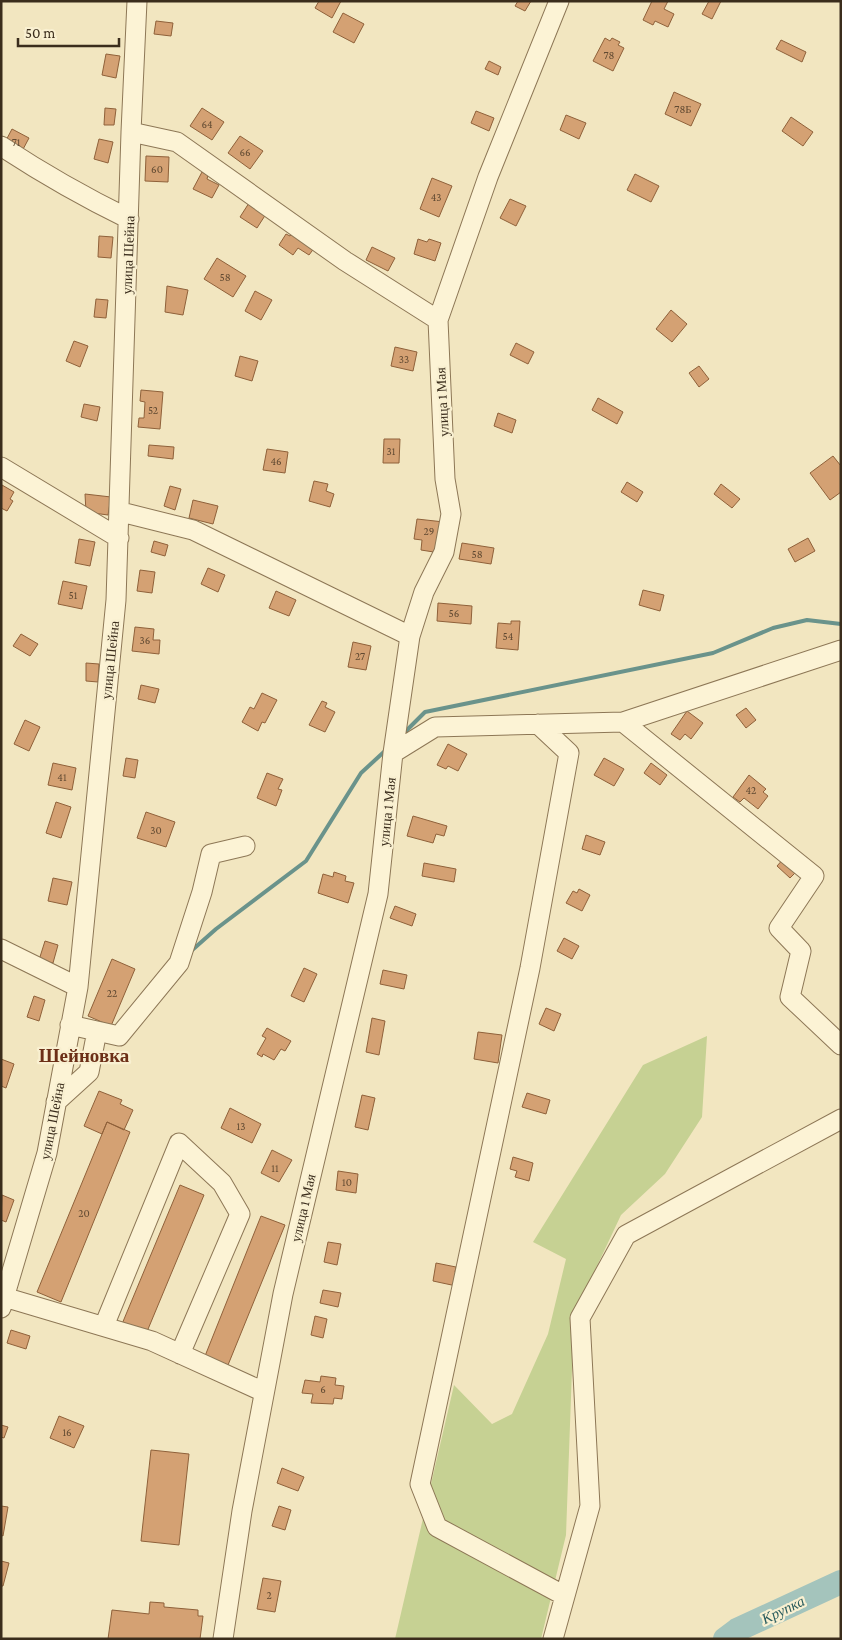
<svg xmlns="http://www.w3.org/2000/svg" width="842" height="1640" viewBox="0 0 842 1640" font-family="'Crimson Pro',serif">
  <rect width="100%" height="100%" fill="#f2e6c0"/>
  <path fill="#c6d193" d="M707,1036L702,1117L665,1174L621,1215L574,1315L566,1535L541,1639H395L454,1385L492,1424L512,1414L548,1334L566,1259L533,1242L643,1065Z"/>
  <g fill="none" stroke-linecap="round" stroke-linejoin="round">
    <path stroke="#6a938b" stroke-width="4" d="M404,733L425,712L713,653L773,628L807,620L841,624
      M190,952L216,929L306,861L361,773L386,750"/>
    <path stroke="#a4c4bc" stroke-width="24" d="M725,1639L737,1630L841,1582"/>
  </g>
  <path fill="#d4a173" stroke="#8f613a" d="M319,1H341L332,18L315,8Z
    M518,1H531L525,11L515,6Z
    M652,1H668L664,9L674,14L668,27L655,21L653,25L643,20Z
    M709,1H721L712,19L702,14Z
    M343,13L364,24L354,43L333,32Z
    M156,21L173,23L171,36L154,34Z
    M605,38L610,41L612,38L620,42L618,45L624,48L613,71L593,61Z
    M781,40L806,52L802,62L776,49Z
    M106,54L120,56L116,78L102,75Z
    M489,61L501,67L498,75L485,69Z
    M674,92L701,104L691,126L665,114Z
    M105,108L116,109L114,125H104Z
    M202,108L224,122L212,140L190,126Z
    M476,111L494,118L489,131L471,123Z
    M566,115L586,123L579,139L560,130Z
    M791,117L813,132L803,146L782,131Z
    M12,129L29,138L20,155L3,146Z
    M240,136L263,151L250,169L228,153Z
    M99,139L113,142L108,163L94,159Z
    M146,156L169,157L168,182L145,181Z
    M202,172L208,175L207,179L219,185L212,198L193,189Z
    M635,174L659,186L651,202L627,190Z
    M432,178L452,186L439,217L420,209Z
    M510,199L526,206L516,226L500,218Z
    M249,203L266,214L257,228L240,217Z
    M293,232L315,247L309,255L298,248L293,255L279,245L286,234L290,236Z
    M99,236L113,237L111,258L98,257Z
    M418,239L427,242L429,239L441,243L435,261L414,254Z
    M372,247L395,258L388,271L366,260Z
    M217,258L246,276L233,297L204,279Z
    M167,286L188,290L183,315L165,312Z
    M255,291L272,300L261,320L245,311Z
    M96,299L108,300L106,318L94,317Z
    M671,310L687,324L672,342L656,329Z
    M74,341L88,346L80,367L66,361Z
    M516,343L534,352L528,364L510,355Z
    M395,347L417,352L413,371L391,366Z
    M240,356L258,361L252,381L235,376Z
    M699,366L709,379L699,387L689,373Z
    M141,390L163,392L160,429L138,427L139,418H144L145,402L140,401Z
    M598,398L623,412L617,424L592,410Z
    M84,404L100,407L97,421L81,417Z
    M498,413L516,420L512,433L494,426Z
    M384,439H400L399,463H383Z
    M149,445L174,447L173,459L148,456Z
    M267,449L288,452L285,473L263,470Z
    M833,456L841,466V492L830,500L810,473Z
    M314,481L328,484L326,491L334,494L330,507L309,501Z
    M627,482L643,492L637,502L621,492Z
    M721,484L740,499L732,508L714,494Z
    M2,485L14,492L10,499L13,501L7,511L1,508Z
    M170,486L181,489L175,510L164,506Z
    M85,494L111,497L108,515L86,512Z
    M193,500L218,506L213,524L189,518Z
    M417,519L444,522L440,553L421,550L422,540L414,539Z
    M808,538L815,551L795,562L788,549Z
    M79,539L95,542L90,566L75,563Z
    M154,541L168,545L165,556L151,552Z
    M462,543L494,548L491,564L459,559Z
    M208,568L225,575L218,592L201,584Z
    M140,570L155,572L152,593L137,591Z
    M63,581L87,586L82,609L58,604Z
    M643,590L664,595L660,611L639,605Z
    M276,591L296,600L289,616L269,608Z
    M438,603L472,606L471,624L437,621Z
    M511,621H520L518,650L496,648L498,623L511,624Z
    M135,627L154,629L153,640H160L159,654L132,651Z
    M21,634L38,644L30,656L13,646Z
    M353,642L371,646L366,670L348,667Z
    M86,663L99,664L98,682L86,681Z
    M141,685L159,689L155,703L138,699Z
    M262,693L277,700L265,723L262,722L258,731L242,722L250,707L254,709Z
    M322,701L327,703L325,707L335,712L325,732L309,725Z
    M746,708L756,720L746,728L736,715Z
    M687,711L703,723L691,739L685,734L680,740L671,734Z
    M25,720L40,727L29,751L14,744Z
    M448,744L467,754L458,771L448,766L446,769L437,765Z
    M126,758L138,760L135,778L123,776Z
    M604,758L624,769L614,786L594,775Z
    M53,763L76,768L72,790L48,785Z
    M651,763L667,775L660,785L644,773Z
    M267,773L283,779L278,789L282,790L276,806L257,798Z
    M749,775L766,789L763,792L768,796L758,809L744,798L740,802L733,797Z
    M56,802L71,807L61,838L46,833Z
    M146,812L175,822L166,847L137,838Z
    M413,816L447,826L444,836L436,834L433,843L407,836Z
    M586,835L605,842L600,855L582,849Z
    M785,857L798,870L790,878L777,866Z
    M424,863L456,869L454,882L422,876Z
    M334,872L346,876L345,881L354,883L348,903L318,893L323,874L333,877Z
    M53,878L72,882L67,905L48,901Z
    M579,889L590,895L582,911L566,903L573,891L577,893Z
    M395,906L416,914L412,926L390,918Z
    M564,938L579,946L572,959L557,951Z
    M45,941L58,945L53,963L39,960Z
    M112,959L135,969L111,1026L88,1016Z
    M304,968L317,974L304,1002L291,996Z
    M383,970L407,975L404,989L380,984Z
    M34,996L45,1000L39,1021L27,1017Z
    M546,1008L561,1014L554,1031L539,1024Z
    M372,1018L385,1021L379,1055L366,1052Z
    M267,1028L291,1041L285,1051L281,1049L274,1060L263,1054L262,1057L257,1054L266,1038L262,1036Z
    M478,1032L502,1035L498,1063L474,1059Z
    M1,1059L14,1064L6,1088L1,1086Z
    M99,1091L122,1100L120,1104L133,1110L124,1130L107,1122L102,1134L84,1126Z
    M527,1093L550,1100L546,1114L522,1107Z
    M362,1095L375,1098L368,1130L355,1127Z
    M230,1108L261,1124L252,1143L221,1128Z
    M107,1122L130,1132L61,1302L37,1292Z
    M272,1150L292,1160L279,1182L261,1173Z
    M513,1157L533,1163L529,1181L515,1177L517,1171L510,1169Z
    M338,1171L358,1174L356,1193L336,1190Z
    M180,1185L204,1195L146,1334L122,1324Z
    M2,1195L14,1200L6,1222L1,1220Z
    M261,1216L285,1225L228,1365L205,1356Z
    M328,1242L341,1244L337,1265L324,1262Z
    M436,1263L456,1267L455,1272L464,1274L461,1287L433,1281Z
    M323,1290L341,1293L338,1307L320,1303Z
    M315,1316L327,1319L323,1338L311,1335Z
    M11,1330L30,1336L26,1349L7,1343Z
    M321,1376L336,1378L335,1385L344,1386L342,1399L334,1398L333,1404L311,1403L313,1394L302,1393L305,1380L320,1382Z
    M59,1416L84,1426L74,1448L50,1438Z
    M1,1425L8,1427L4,1438L1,1437Z
    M151,1450L189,1454L179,1545L141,1541Z
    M282,1468L304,1477L298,1491L277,1483Z
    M1,1506L8,1507L3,1536L1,1535Z
    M279,1506L291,1510L285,1530L272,1526Z
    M1,1561L9,1563L3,1586H1Z
    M263,1578L281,1581L275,1612L257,1609Z
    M150,1602L164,1603V1607L198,1610V1616H203L200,1639H108L112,1610L149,1614Z"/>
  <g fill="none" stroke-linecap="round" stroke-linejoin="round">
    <g stroke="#8d7756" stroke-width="21">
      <path id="minor" d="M131,132L177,142L345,261L438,320
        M1,146C42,173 84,197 129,219
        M1,467L119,538
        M121,512L193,530L410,636
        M623,722L814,876L779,928L801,951L790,997L841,1045
        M538,724L569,753L530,968L420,1484L437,1527L565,1596
        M393,753L435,727L623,722L841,650
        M1,949L78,987
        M70,1025L119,1036L179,963L202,892L211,854L245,846
        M56,1102L89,1072L97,1031
        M4,1297L152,1341L264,1392
        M1,1308L47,1153L78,987L88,885L116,600L131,132L137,1
        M104,1326L179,1143L222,1183L240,1214L180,1354
        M223,1639L242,1511L283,1294L378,894L393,753L410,636L424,592L444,552L451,514L445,479L438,320L488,177L559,1
        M553,1639L590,1506L580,1318L626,1235L841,1119"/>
    </g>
    <use href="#minor" stroke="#fcf3d5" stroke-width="19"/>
  </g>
  <g text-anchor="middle" stroke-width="4.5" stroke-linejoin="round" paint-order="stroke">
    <g font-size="11" fill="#614a32">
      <text x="609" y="59">78</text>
      <text x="683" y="113">78Б</text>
      <text x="207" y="128">64</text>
      <text x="16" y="146">71</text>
      <text x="245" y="156">66</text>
      <text x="157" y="173">60</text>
      <text x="436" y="201">43</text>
      <text x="225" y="281">58</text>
      <text x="404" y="363">33</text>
      <text x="153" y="414">52</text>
      <text x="391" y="455">31</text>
      <text x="276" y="465">46</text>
      <text x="429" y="535">29</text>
      <text x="477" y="558">58</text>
      <text x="73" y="599">51</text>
      <text x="454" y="617">56</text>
      <text x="508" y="640">54</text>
      <text x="145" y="644">36</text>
      <text x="360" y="660">27</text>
      <text x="62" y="781">41</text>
      <text x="751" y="794">42</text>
      <text x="156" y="834">30</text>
      <text x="112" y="997">22</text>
      <text x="241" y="1130">13</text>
      <text x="275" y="1172">11</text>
      <text x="347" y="1186">10</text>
      <text x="84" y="1217">20</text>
      <text x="323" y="1393">6</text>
      <text x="67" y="1436">16</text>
      <text x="269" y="1599">2</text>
    </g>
    <g font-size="14" fill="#3b2d1c" stroke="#f9f0d1">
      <text transform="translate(128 255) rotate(-88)" y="5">улица Шейна</text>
      <text transform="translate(442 402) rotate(-93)" y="5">улица 1 Мая</text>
      <text transform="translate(110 660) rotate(-84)" y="5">улица Шейна</text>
      <text transform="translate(387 812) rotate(-84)" y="5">улица 1 Мая</text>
      <text transform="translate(52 1121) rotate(-79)" y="5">улица Шейна</text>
      <text transform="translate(303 1208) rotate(-77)" y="5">улица 1 Мая</text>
    </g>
    <g font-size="15" font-style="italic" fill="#2a5c5d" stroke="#f9f0d1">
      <text transform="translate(783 1610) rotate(-26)" y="5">Крупка</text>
    </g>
    <g font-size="19" font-weight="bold" fill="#6c2f17" stroke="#f9f0d1">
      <text x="84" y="1062">Шейновка</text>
    </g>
  </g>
  <rect width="842" height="1640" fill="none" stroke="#3b2d1c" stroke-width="5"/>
  <path d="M18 38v8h101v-8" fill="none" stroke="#3b2d1c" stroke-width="2.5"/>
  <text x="25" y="38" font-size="15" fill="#3b2d1c" stroke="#f9f0d1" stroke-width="4" paint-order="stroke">50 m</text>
</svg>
